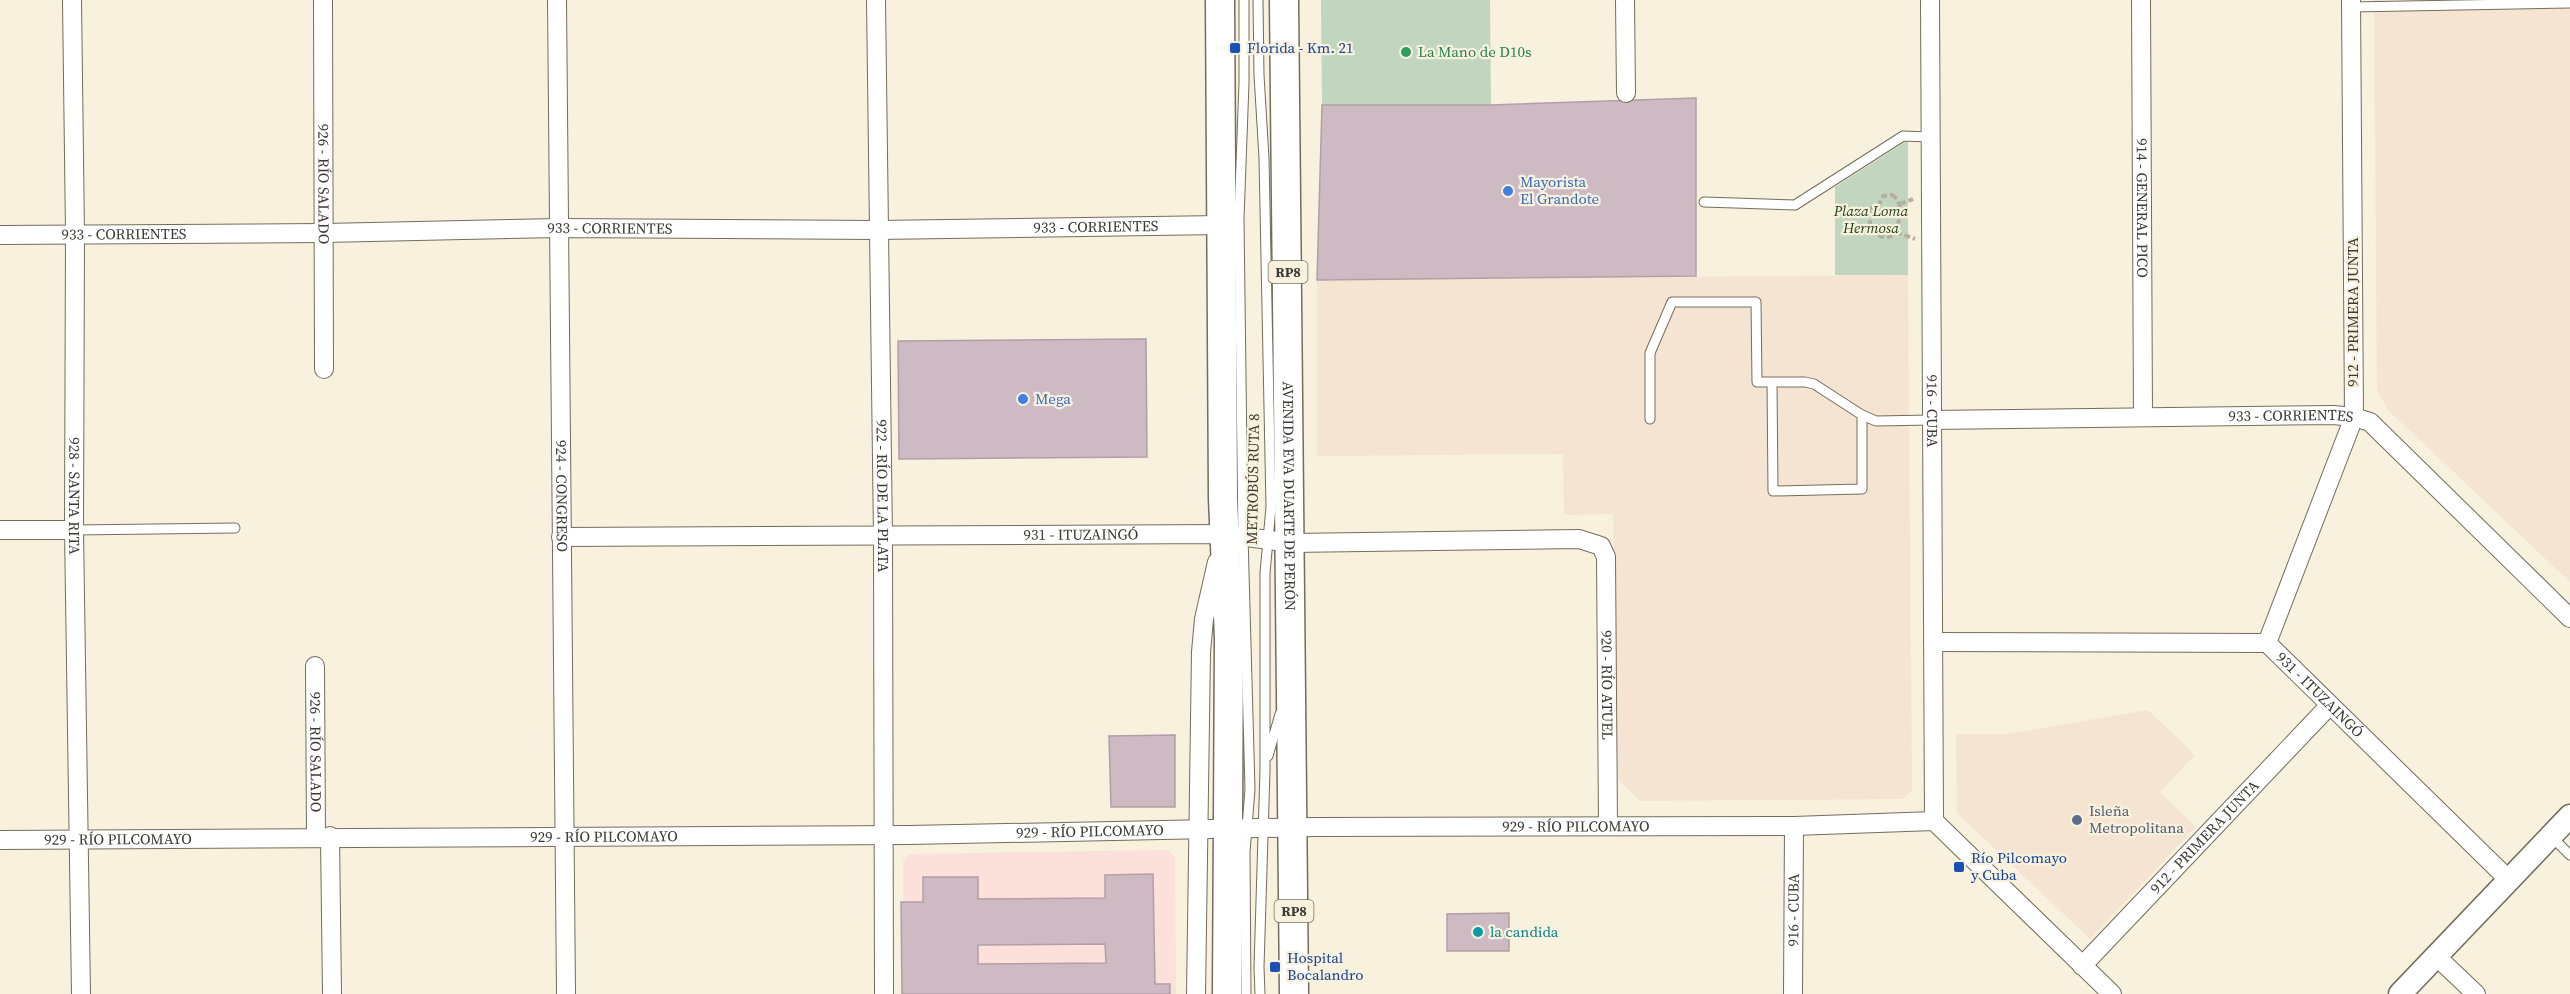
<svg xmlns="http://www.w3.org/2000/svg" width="2570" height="994" viewBox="0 0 2570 994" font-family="'Source Serif 4',serif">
  <rect width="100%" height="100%" fill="#f8f1de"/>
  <path fill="#f6e4d3" d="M2374,0H2570V582L2388,410L2377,390Z
    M1908,275L1912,790L1903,799L1640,801L1617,779L1613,514L1564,515L1563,454L1317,456V280Z
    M2148,710L2195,755L2160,792L2196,827L2090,939L1957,813L1956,734H2007Z"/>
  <path fill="#fbe1da" d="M1168,850L1175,857L1176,994H904L903,861L910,854Z"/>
  <path fill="#c2d5be" d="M1321,0H1490L1491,105H1322Z
    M1908,140V275H1835V187Z"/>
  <path fill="#cebac2" stroke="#b29ea6" stroke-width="1.5" fill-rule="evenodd" d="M1696,98V276L1317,280L1322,105H1491Z
    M1146,339L1147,457L899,459L898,341Z
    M1175,735V807H1111L1109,736Z
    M1153,874L1155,984H1170V994H902L901,902H923V877H978V899L1105,898V875ZM1105,944L1106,963L978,964V945Z
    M1509,913V951H1447V914Z"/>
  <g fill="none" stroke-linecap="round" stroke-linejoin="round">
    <g stroke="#736d5d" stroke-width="11">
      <path id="service" d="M1244,0V83L1239,218L1243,536L1250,789L1245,852L1246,994
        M1258,0L1259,75L1264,158L1271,507L1265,573V770L1259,967L1260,994
        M2351,7L2570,3
        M1704,202L1795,205L1903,136L1930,137
        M1772,382L1773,491L1862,489V415
        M1650,419V353L1672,302H1756L1757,382H1805L1814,384L1862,415L1876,421L1931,420
        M74,530L235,528
        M1268,756L1280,714
        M2551,836L2570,855"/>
    </g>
    <g stroke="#736d5d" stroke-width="20">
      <g id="minor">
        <path id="s1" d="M72,0L75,234L74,530L81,994"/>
        <path id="s2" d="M323,0L324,369"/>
        <path id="s3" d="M557,0L566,994"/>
        <path id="s4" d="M876,0L883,537L884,994"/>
        <path d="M1625,0L1626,93"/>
        <path id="s5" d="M1930,0L1934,821"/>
        <path id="s6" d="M2141,0L2143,417"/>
        <path id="s7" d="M0,235L324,233L559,228L877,230L1221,225"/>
        <path id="s8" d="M1931,420L2333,415L2354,417L2370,422L2570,618"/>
        <path d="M0,530H74"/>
        <path id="s9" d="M561,537L1224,534L1291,543L1579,539L1601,546L1606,557L1608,826"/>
        <path id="s10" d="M1933,642L2267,643L2509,880"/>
        <path d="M2267,643L2354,417L2351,0"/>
        <path id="s11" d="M315,666L316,837"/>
        <path d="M330,836L332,994"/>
        <path id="s12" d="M0,840L909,835L1315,827L1794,826L1934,821L2112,994"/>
        <path d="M2436,956L2476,994"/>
        <path id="s13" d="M2082,966L2329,706"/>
        <path d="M1196,994L1201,652L1204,619L1217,562"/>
        <path id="s14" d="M1793,994L1794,826"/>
      </g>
    </g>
    <g stroke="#736d5d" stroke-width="25">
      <path id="tertiary" d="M2400,994L2570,816"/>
    </g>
    <g stroke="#736d5d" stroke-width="31">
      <g id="primary">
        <path d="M1220,0L1223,498L1229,639L1227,994"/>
        <path id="s15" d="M1284,0L1294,994"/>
      </g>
    </g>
    <path stroke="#b3ae9f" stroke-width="4" stroke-dasharray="6 3" stroke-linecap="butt" d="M1892,195C1905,203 1899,222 1895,234L1886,238C1870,234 1869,223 1869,209L1879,205L1883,196Z
      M1900,204L1913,199
      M1896,232L1915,239"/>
    <use href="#service" stroke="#fff" stroke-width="9"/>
    <use href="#minor" stroke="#fff" stroke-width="18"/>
    <use href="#tertiary" stroke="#fff" stroke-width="22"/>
    <use href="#primary" stroke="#fff" stroke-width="28"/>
  </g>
  <g fill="#1a4fb4" stroke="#f8f1de" stroke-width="2">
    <rect x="1229" y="42" width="12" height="12" rx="3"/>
    <rect x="1953" y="861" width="12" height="12" rx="3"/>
    <rect x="1269" y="961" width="12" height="12" rx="3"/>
  </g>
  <circle fill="#2e9e5b" stroke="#f8f1de" stroke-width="2" cx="1406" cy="52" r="6"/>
  <g fill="#3f7fe0" stroke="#f8f1de" stroke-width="2">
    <circle cx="1508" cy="191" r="6"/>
    <circle cx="1023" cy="399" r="6"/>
  </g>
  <circle fill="#5c6f8a" stroke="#f8f1de" stroke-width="2" cx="2077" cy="820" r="6"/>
  <circle fill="#0f9aa8" stroke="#f8f1de" stroke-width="2" cx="1478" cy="932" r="6"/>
  <g text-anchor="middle" stroke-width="4.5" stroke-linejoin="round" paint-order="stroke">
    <g fill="#f8f1de" stroke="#757166" stroke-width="1.5">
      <rect x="1268.5" y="261" width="39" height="22" rx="4.5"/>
      <rect x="1274.5" y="900" width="39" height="22" rx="4.5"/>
    </g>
    <g font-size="14" font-weight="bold" fill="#3d3a33">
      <text x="1288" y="277">RP8</text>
      <text x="1294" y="916">RP8</text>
    </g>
    <g font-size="15" fill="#164399" stroke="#f8f1de" text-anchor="start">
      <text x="1247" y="53">Florida - Km. 21</text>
      <text x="1971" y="863">Río Pilcomayo<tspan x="1971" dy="17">y Cuba</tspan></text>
      <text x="1287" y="963">Hospital<tspan x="1287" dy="17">Bocalandro</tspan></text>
    </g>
    <g font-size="15" fill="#27864d" stroke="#f8f1de" text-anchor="start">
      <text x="1418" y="57">La Mano de D10s</text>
    </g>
    <g font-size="15" fill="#366cbe" stroke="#f8f1de" text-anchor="start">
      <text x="1520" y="187">Mayorista<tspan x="1520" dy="17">El Grandote</tspan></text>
      <text x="1035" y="404">Mega</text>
    </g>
    <g font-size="15" fill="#3d3a33" stroke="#f8f1de">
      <text dy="5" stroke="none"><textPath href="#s2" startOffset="184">926 - RÍO SALADO</textPath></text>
      <text dy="5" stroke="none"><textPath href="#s6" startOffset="208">914 - GENERAL PICO</textPath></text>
      <text dy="5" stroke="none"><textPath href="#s7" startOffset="1096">933 - CORRIENTES</textPath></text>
      <text dy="5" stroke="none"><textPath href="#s7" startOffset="610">933 - CORRIENTES</textPath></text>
      <text dy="5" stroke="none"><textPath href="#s7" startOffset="124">933 - CORRIENTES</textPath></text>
      <text transform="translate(2353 312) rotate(-90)" y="5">912 - PRIMERA JUNTA</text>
      <text dy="5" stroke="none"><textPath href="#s5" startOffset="411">916 - CUBA</textPath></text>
      <text dy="5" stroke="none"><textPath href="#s8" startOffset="360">933 - CORRIENTES</textPath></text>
      <text transform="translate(1253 479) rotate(-89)" y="5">METROBÚS RUTA 8</text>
      <text dy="5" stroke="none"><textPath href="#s1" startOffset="496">928 - SANTA RITA</textPath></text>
      <text dy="5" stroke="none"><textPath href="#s3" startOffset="496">924 - CONGRESO</textPath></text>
      <text dy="5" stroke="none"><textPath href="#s4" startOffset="496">922 - RÍO DE LA PLATA</textPath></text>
      <text dy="5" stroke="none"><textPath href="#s15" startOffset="496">AVENIDA EVA DUARTE DE PERÓN</textPath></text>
      <text dy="5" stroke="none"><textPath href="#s9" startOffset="520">931 - ITUZAINGÓ</textPath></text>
      <text dy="5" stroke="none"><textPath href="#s9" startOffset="1182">920 - RÍO ATUEL</textPath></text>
      <text dy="5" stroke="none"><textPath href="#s10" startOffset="408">931 - ITUZAINGÓ</textPath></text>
      <text dy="5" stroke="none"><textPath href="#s11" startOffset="86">926 - RÍO SALADO</textPath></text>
      <text dy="5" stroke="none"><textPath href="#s12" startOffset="1576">929 - RÍO PILCOMAYO</textPath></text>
      <text dy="5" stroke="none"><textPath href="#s12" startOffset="1090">929 - RÍO PILCOMAYO</textPath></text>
      <text dy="5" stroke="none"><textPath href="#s12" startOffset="604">929 - RÍO PILCOMAYO</textPath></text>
      <text dy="5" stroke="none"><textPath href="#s13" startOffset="178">912 - PRIMERA JUNTA</textPath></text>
      <text dy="5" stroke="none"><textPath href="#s12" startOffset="118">929 - RÍO PILCOMAYO</textPath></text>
      <text dy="5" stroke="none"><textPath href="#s14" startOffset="84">916 - CUBA</textPath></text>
    </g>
    <g font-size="15" font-style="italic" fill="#1d3f16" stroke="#f8f1de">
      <text x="1871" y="216">Plaza Loma<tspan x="1871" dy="17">Hermosa</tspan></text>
    </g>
    <g font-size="15" fill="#4e5e75" stroke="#f8f1de" text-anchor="start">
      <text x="2089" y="816">Isleña<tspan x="2089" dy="17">Metropolitana</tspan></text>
    </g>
    <g font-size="15" fill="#0d838f" stroke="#f8f1de" text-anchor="start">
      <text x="1490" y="937">la candida</text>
    </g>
  </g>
</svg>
